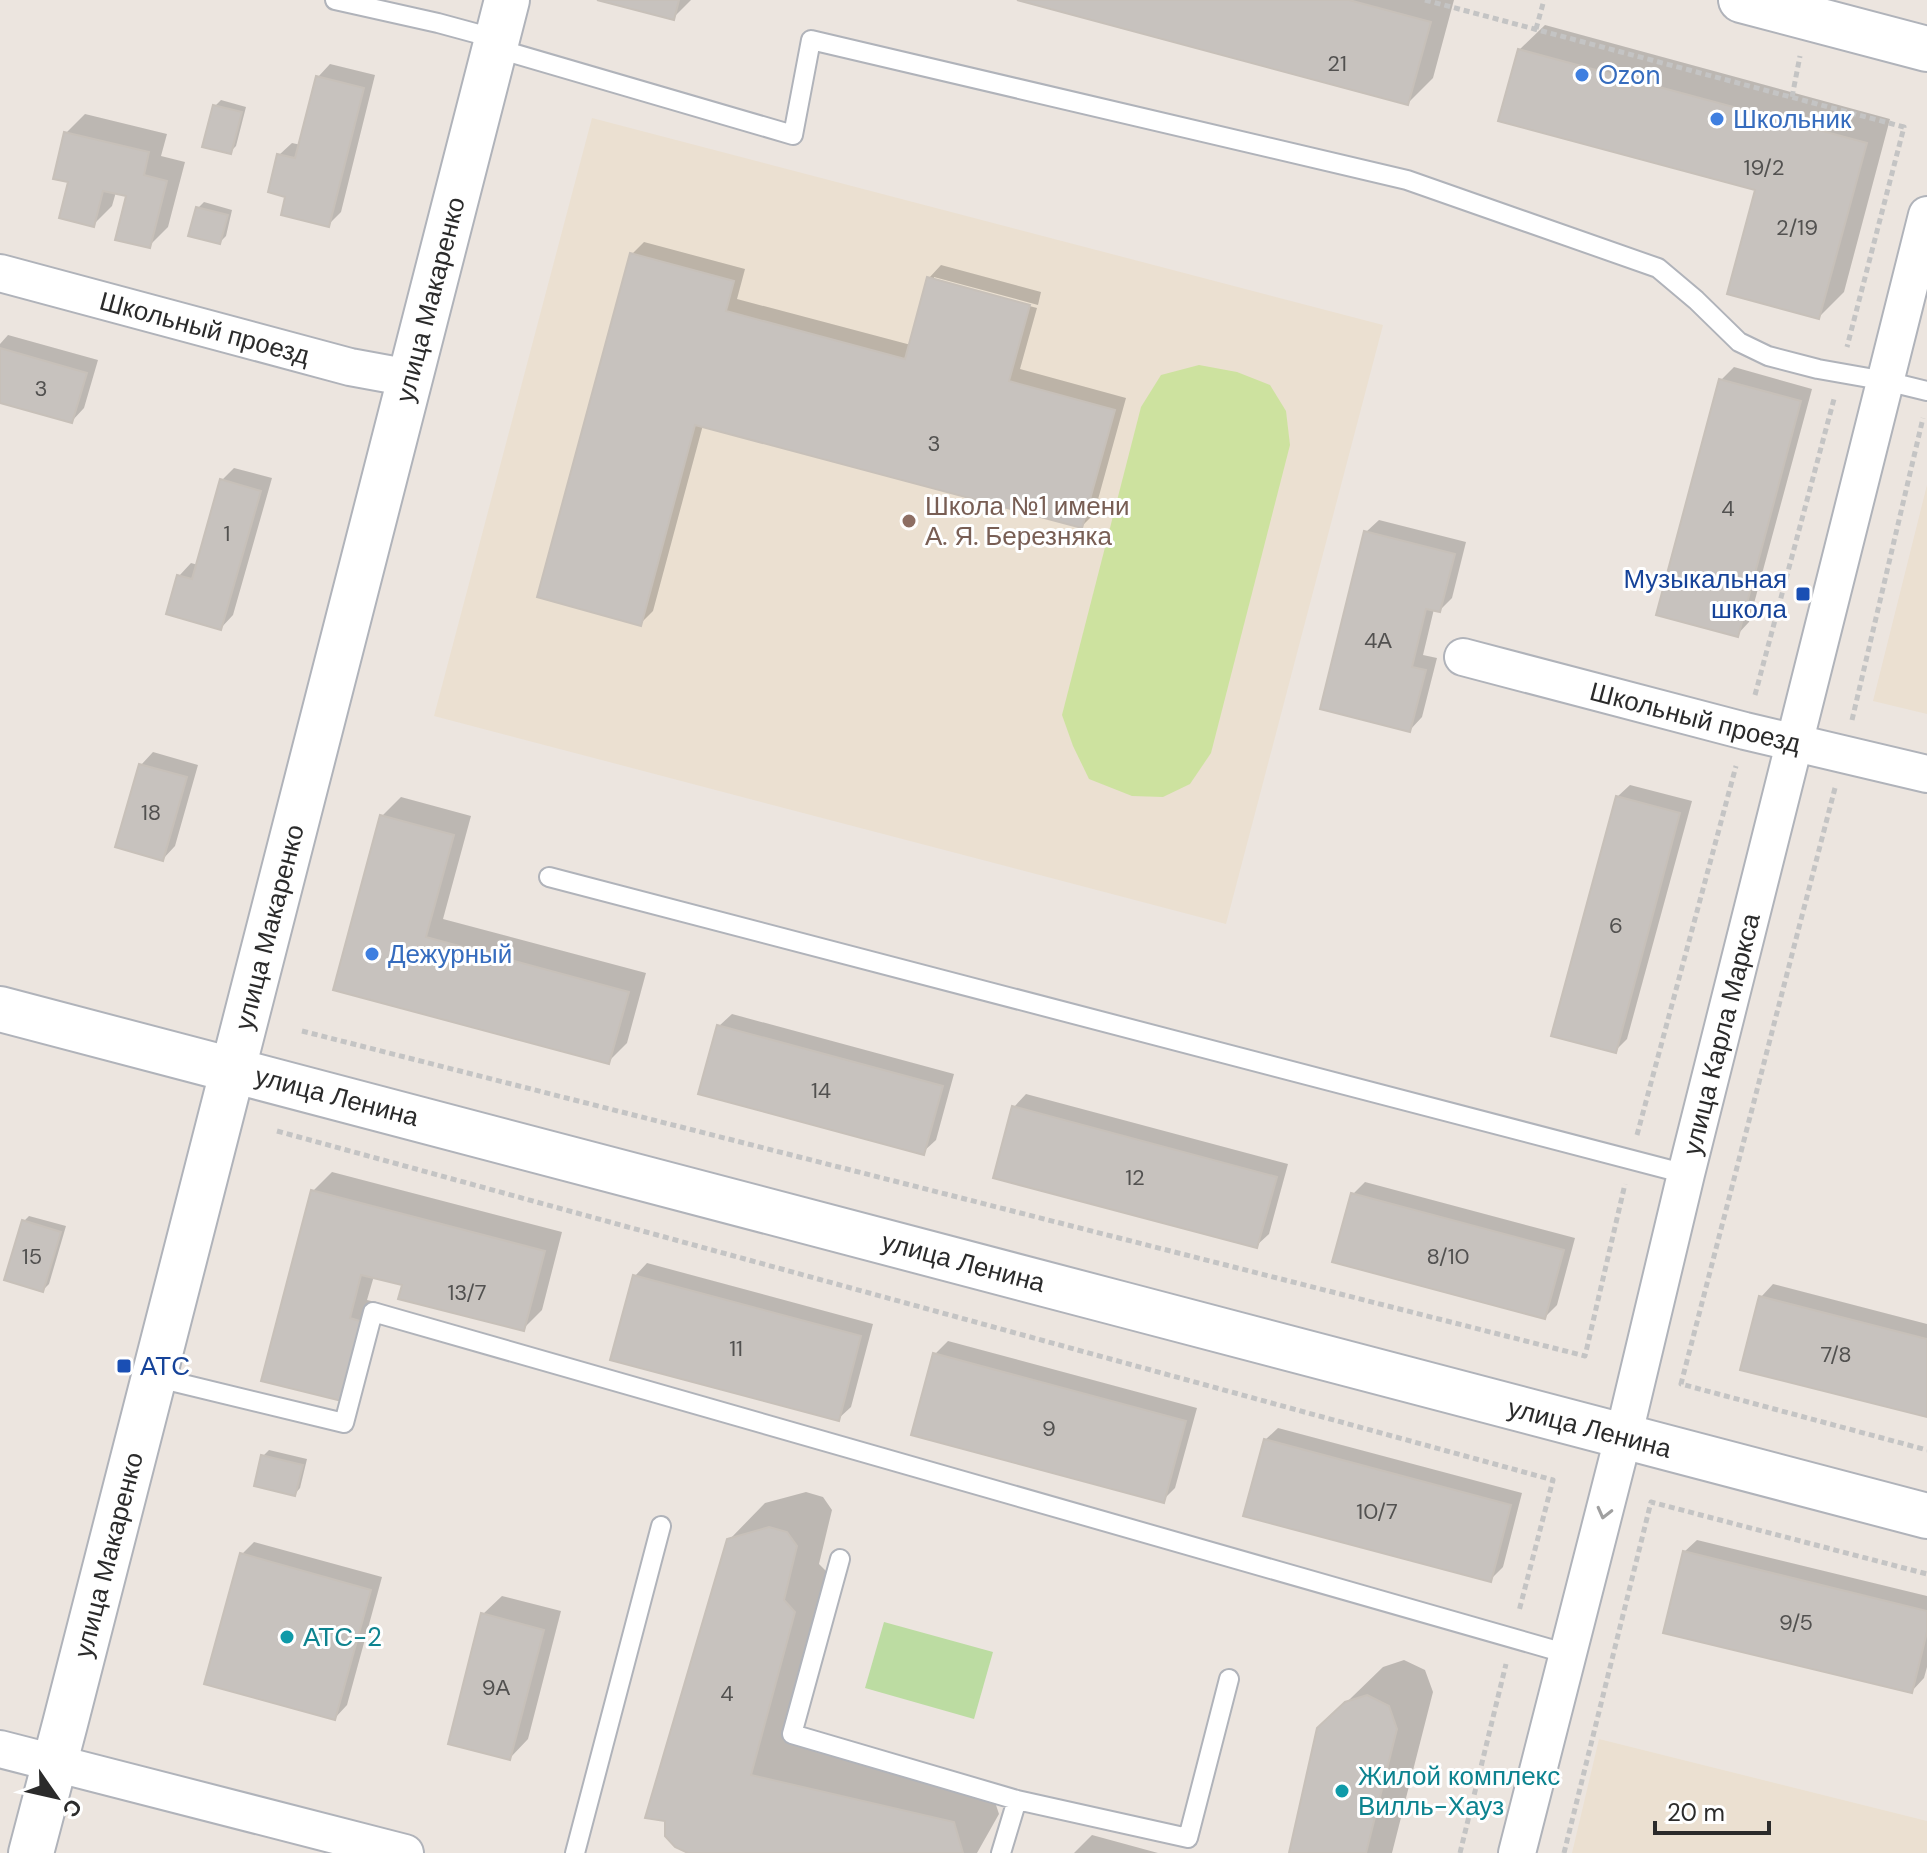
<svg xmlns="http://www.w3.org/2000/svg" width="1927" height="1853" viewBox="0 0 1927 1853" font-family="'DM Sans',sans-serif">
  <rect width="100%" height="100%" fill="#ece5df"/>
  <path fill="#ebe0d1" d="M592,118L1383,325L1226,924L434,716Z
    M1927,485V714L1873,701Z
    M1599,1739L1927,1821V1853H1572Z"/>
  <path fill="#bcdca2" d="M884,1622L993,1652L974,1719L865,1688Z"/>
  <path fill="#cde29f" d="M1199,365L1237,372L1270,385L1286,411L1290,445L1211,753L1190,784L1163,797L1132,796L1089,779L1073,746L1062,715L1141,407L1161,375Z"/>
  <path fill="#0003" d="M605,0H691L673,18Z
    M1025,0H1454L1433,78L1408,103Z
    M1545,25L1890,119L1844,292L1819,317L1757,189L1519,50Z
    M330,64L375,75L341,212L328,225L288,195L279,155L292,143L301,145L318,77Z
    M221,100L246,107L236,146L230,152L215,106Z
    M85,114L167,134L161,156L185,162L168,227L149,246L129,195L116,192L112,206L93,225L71,181L66,133Z
    M204,202L232,210L226,236L220,242L198,208Z
    M644,242L745,269L737,299L911,345L929,278L941,265L1041,292L1038,305L934,277V281L1037,308L1020,369L1126,398L1094,514L1082,526L703,425L653,611L641,623L632,254Z
    M8,335L98,360L84,408L72,421L0,401V344Z
    M1734,367L1812,389L1749,622L1737,635L1721,380Z
    M234,468L272,478L233,615L221,628L179,576L191,563L198,565L222,480Z
    M1379,520L1466,542L1452,598L1440,610L1434,609L1423,655L1437,658L1422,717L1410,730L1366,532Z
    M153,752L198,765L175,846L163,859L141,765Z
    M1630,785L1692,801L1627,1039L1615,1051L1617,797Z
    M401,797L471,816L443,919L646,973L627,1043L608,1062L335,989L382,816Z
    M732,1014L954,1074L936,1140L923,1152L719,1026Z
    M1026,1094L1288,1164L1269,1234L1256,1246L1014,1107Z
    M332,1172L562,1232L542,1310L523,1329L404,1284L374,1276L367,1300L380,1303L360,1380L313,1191Z
    M1365,1182L1575,1238L1557,1305L1545,1317L1353,1194Z
    M29,1216L66,1226L49,1284L43,1290L23,1222Z
    M647,1263L873,1324L851,1407L838,1419L635,1276Z
    M1773,1284L1927,1324V1415L1761,1297Z
    M948,1341L1197,1408L1175,1488L1163,1500L935,1354Z
    M1278,1428L1522,1493L1503,1567L1490,1580L1265,1440Z
    M269,1450L307,1459L300,1488L295,1494L263,1456Z
    M806,1492L823,1497L832,1510L819,1564L830,1575L786,1740L990,1787L999,1814L977,1853H690L729,1540L765,1503Z
    M1697,1540L1927,1596V1667L1924,1678L1912,1691L1684,1552Z
    M254,1542L382,1577L347,1705L335,1718L242,1554Z
    M502,1596L561,1611L528,1739L510,1758L483,1614Z
    M1404,1660L1425,1670L1433,1692L1392,1853H1291L1319,1729L1383,1667Z
    M1092,1835L1158,1853H1074Z"/>
  <path fill="#c7c2be" stroke="#c7c0b9" stroke-width="2" d="M597,0H679L674,20Z
    M1017,0H1349L1431,22L1408,105Z
    M1518,49L1867,143L1819,319L1727,294L1755,190L1498,121Z
    M316,76L364,88L329,227L281,215L285,197L268,192L277,154L295,158Z
    M213,105L242,112L231,154L202,147Z
    M64,132L149,152L144,175L167,181L150,248L115,240L126,196L103,191L94,227L59,218L68,182L53,179Z
    M196,207L228,215L220,244L188,236Z
    M630,253L734,281L726,311L905,359L927,277L1030,305L1009,381L1115,410L1082,528L695,425L641,626L537,597Z
    M0,348L87,373L72,423L0,403Z
    M1719,379L1801,401L1738,637L1656,615Z
    M220,479L261,491L221,630L166,614L177,575L192,579Z
    M1364,531L1455,554L1440,612L1426,609L1412,667L1426,670L1410,732L1320,709Z
    M139,764L187,777L163,861L115,847Z
    M1616,796L1680,813L1616,1053L1551,1036Z
    M380,815L454,835L426,937L629,992L609,1064L333,990Z
    M717,1025L943,1086L924,1155L698,1094Z
    M1012,1106L1277,1177L1257,1248L993,1178Z
    M311,1190L545,1251L524,1331L398,1299L402,1285L361,1275L350,1318L363,1322L342,1401L261,1381Z
    M1351,1193L1564,1250L1545,1319L1332,1262Z
    M22,1220L61,1232L43,1292L4,1280Z
    M633,1275L861,1336L839,1421L610,1360Z
    M1759,1296L1927,1339V1417L1740,1370Z
    M933,1353L1186,1421L1164,1503L911,1435Z
    M1264,1439L1511,1505L1491,1582L1243,1516Z
    M261,1455L303,1465L295,1496L254,1486Z
    M769,1527L787,1532L797,1546L784,1600L795,1612L751,1775L954,1822L963,1853H688L675,1847L665,1836V1821L645,1818L727,1539Z
    M1683,1551L1927,1611V1632L1912,1693L1663,1633Z
    M240,1553L371,1590L335,1720L204,1684Z
    M481,1613L544,1630L510,1760L448,1744Z
    M1367,1695L1389,1706L1397,1729L1366,1853H1289L1317,1728L1345,1702Z"/>
  <g fill="none" stroke-linecap="round" stroke-linejoin="round">
    <g stroke="#b0b3ba" stroke-width="22">
      <path id="lane" d="M335,0L438,23L497,39
        M495,48L793,135L811,40L1407,180L1658,268L1696,300L1739,342L1768,356L1818,369L1886,381L1927,391
        M549,877L1686,1174
        M154,1377L344,1423L373,1312L1568,1654
        M840,1559L792,1734L1017,1800L1188,1838L1229,1679
        M575,1853L661,1526
        M1001,1853L1017,1800"/>
    </g>
    <g stroke="#b0b3ba" stroke-width="40">
      <g id="street">
        <path id="s1" d="M0,273L350,367L410,378"/>
        <path id="s2" d="M1463,657L1745,731L1927,774"/>
        <path d="M0,1749L405,1853"/>
        <path id="s3" d="M1517,1853L1623,1438L1686,1174L1927,215"/>
      </g>
    </g>
    <g stroke="#b0b3ba" stroke-width="48">
      <g id="secondary">
        <path d="M1741,0L1927,49"/>
        <path id="s4" d="M0,1009C643,1174 1284,1350 1927,1516"/>
        <path id="s5" d="M31,1853L65,1724L507,0"/>
      </g>
    </g>
    <path stroke="#c4c4c4" stroke-width="5" stroke-dasharray="6 4" stroke-linecap="butt" d="M1425,0L1904,127L1847,347
      M1536,29L1544,0
      M1792,97L1800,56
      M1755,695L1834,399
      M1852,720L1923,418
      M1835,788L1681,1384L1927,1450
      M302,1031L1585,1356L1625,1184
      M277,1131L1553,1480L1519,1611
      M1637,1135L1736,766
      M1460,1853L1506,1664
      M1564,1853L1651,1502L1927,1574"/>
    <use href="#lane" stroke="#fff" stroke-width="18"/>
    <use href="#street" stroke="#fff" stroke-width="36"/>
    <use href="#secondary" stroke="#fff" stroke-width="44"/>
  </g>
  <defs><path id="oneway-chevron" d="M-2-3.5L2.5 0L-2 3.5" fill="none" stroke-width="1.6" stroke-linecap="round" stroke-linejoin="round" transform="scale(2)"/></defs>
  <use stroke="#a0a0a0" href="#oneway-chevron" transform="translate(1604 1513) rotate(104)"/>
  <g fill="#3f7fe0" stroke="#fff" stroke-width="3">
    <circle cx="1582" cy="75" r="8"/>
    <circle cx="1717" cy="119" r="8"/>
    <circle cx="372" cy="954" r="8"/>
  </g>
  <circle fill="#8d6e63" stroke="#fff" stroke-width="3" cx="909" cy="521" r="8"/>
  <g fill="#1a4fb4" stroke="#fff" stroke-width="3">
    <rect x="1795" y="586" width="16" height="16" rx="4"/>
    <rect x="116" y="1358" width="16" height="16" rx="4"/>
  </g>
  <g fill="#0f9aa8" stroke="#fff" stroke-width="3">
    <circle cx="287" cy="1637" r="8"/>
    <circle cx="1342" cy="1791" r="8"/>
  </g>
  <g text-anchor="middle" stroke-width="6" stroke-linejoin="round" paint-order="stroke">
    <g font-size="22" fill="#525150">
      <text x="1337" y="71">21</text>
      <text x="1764" y="175">19/2</text>
      <text x="1797" y="235">2/19</text>
      <text x="41" y="396">3</text>
      <text x="934" y="451">3</text>
      <text x="1728" y="516">4</text>
      <text x="227" y="541">1</text>
      <text x="1378" y="648">4А</text>
      <text x="151" y="820">18</text>
      <text x="1616" y="933">6</text>
      <text x="821" y="1098">14</text>
      <text x="1135" y="1185">12</text>
      <text x="32" y="1264">15</text>
      <text x="1448" y="1264">8/10</text>
      <text x="467" y="1300">13/7</text>
      <text x="736" y="1356">11</text>
      <text x="1836" y="1362">7/8</text>
      <text x="1049" y="1436">9</text>
      <text x="1377" y="1519">10/7</text>
      <text x="1796" y="1630">9/5</text>
      <text x="496" y="1695">9А</text>
      <text x="727" y="1701">4</text>
    </g>
    <g font-size="26" fill="#366cbe" stroke="#fff" text-anchor="start">
      <text x="1598" y="84">Ozon</text>
      <text x="1733" y="128">Школьник</text>
      <text x="388" y="963">Дежурный</text>
    </g>
    <g font-size="26" fill="#2b2b2b" stroke="#fff">
      <text dy="9" stroke="none"><textPath href="#s5" startOffset="1604">улица Макаренко</textPath></text>
      <text dy="9" stroke="none"><textPath href="#s1" startOffset="212">Школьный проезд</textPath></text>
      <text dy="9" stroke="none"><textPath href="#s2" startOffset="240">Школьный проезд</textPath></text>
      <text dy="9" stroke="none"><textPath href="#s5" startOffset="956">улица Макаренко</textPath></text>
      <text dy="9" stroke="none"><textPath href="#s3" startOffset="844">улица Карла Маркса</textPath></text>
      <text dy="9" stroke="none"><textPath href="#s4" startOffset="348">улица Ленина</textPath></text>
      <text dy="9" stroke="none"><textPath href="#s4" startOffset="996">улица Ленина</textPath></text>
      <text dy="9" stroke="none"><textPath href="#s4" startOffset="1644">улица Ленина</textPath></text>
      <text dy="9" stroke="none"><textPath href="#s5" startOffset="308">улица Макаренко</textPath></text>
    </g>
    <g font-size="26" fill="#785e54" stroke="#fff" text-anchor="start">
      <text x="925" y="515">Школа №1 имени<tspan x="925" dy="30">А. Я. Березняка</tspan></text>
    </g>
    <g font-size="26" fill="#164399" stroke="#fff" text-anchor="end">
      <text x="1787" y="588">Музыкальная<tspan x="1787" dy="30">школа</tspan></text>
      <text x="140" y="1375" text-anchor="start">АТС</text>
    </g>
    <g font-size="26" fill="#0d838f" stroke="#fff" text-anchor="start">
      <text x="303" y="1646">АТС-2</text>
      <text x="1358" y="1785">Жилой комплекс<tspan x="1358" dy="30">Вилль-Хауз</tspan></text>
    </g>
  </g>
  <g transform="translate(56 1797) rotate(124)" stroke="#ffffff" stroke-width="6" paint-order="stroke">
  <path d="M0-6L14 30L0 20L-14 30Z" fill="#2b2b2b"/>
  <text y="-12" font-size="22" font-weight="bold" text-anchor="middle" fill="#2b2b2b">С</text>
  </g>
  <path d="M1655 1821v12h114v-12" fill="none" stroke="#2b2b2b" stroke-width="4"/>
  <text x="1667" y="1821" font-size="24" fill="#2b2b2b" stroke="#ffffff" stroke-width="6" paint-order="stroke">20 m</text>
</svg>
